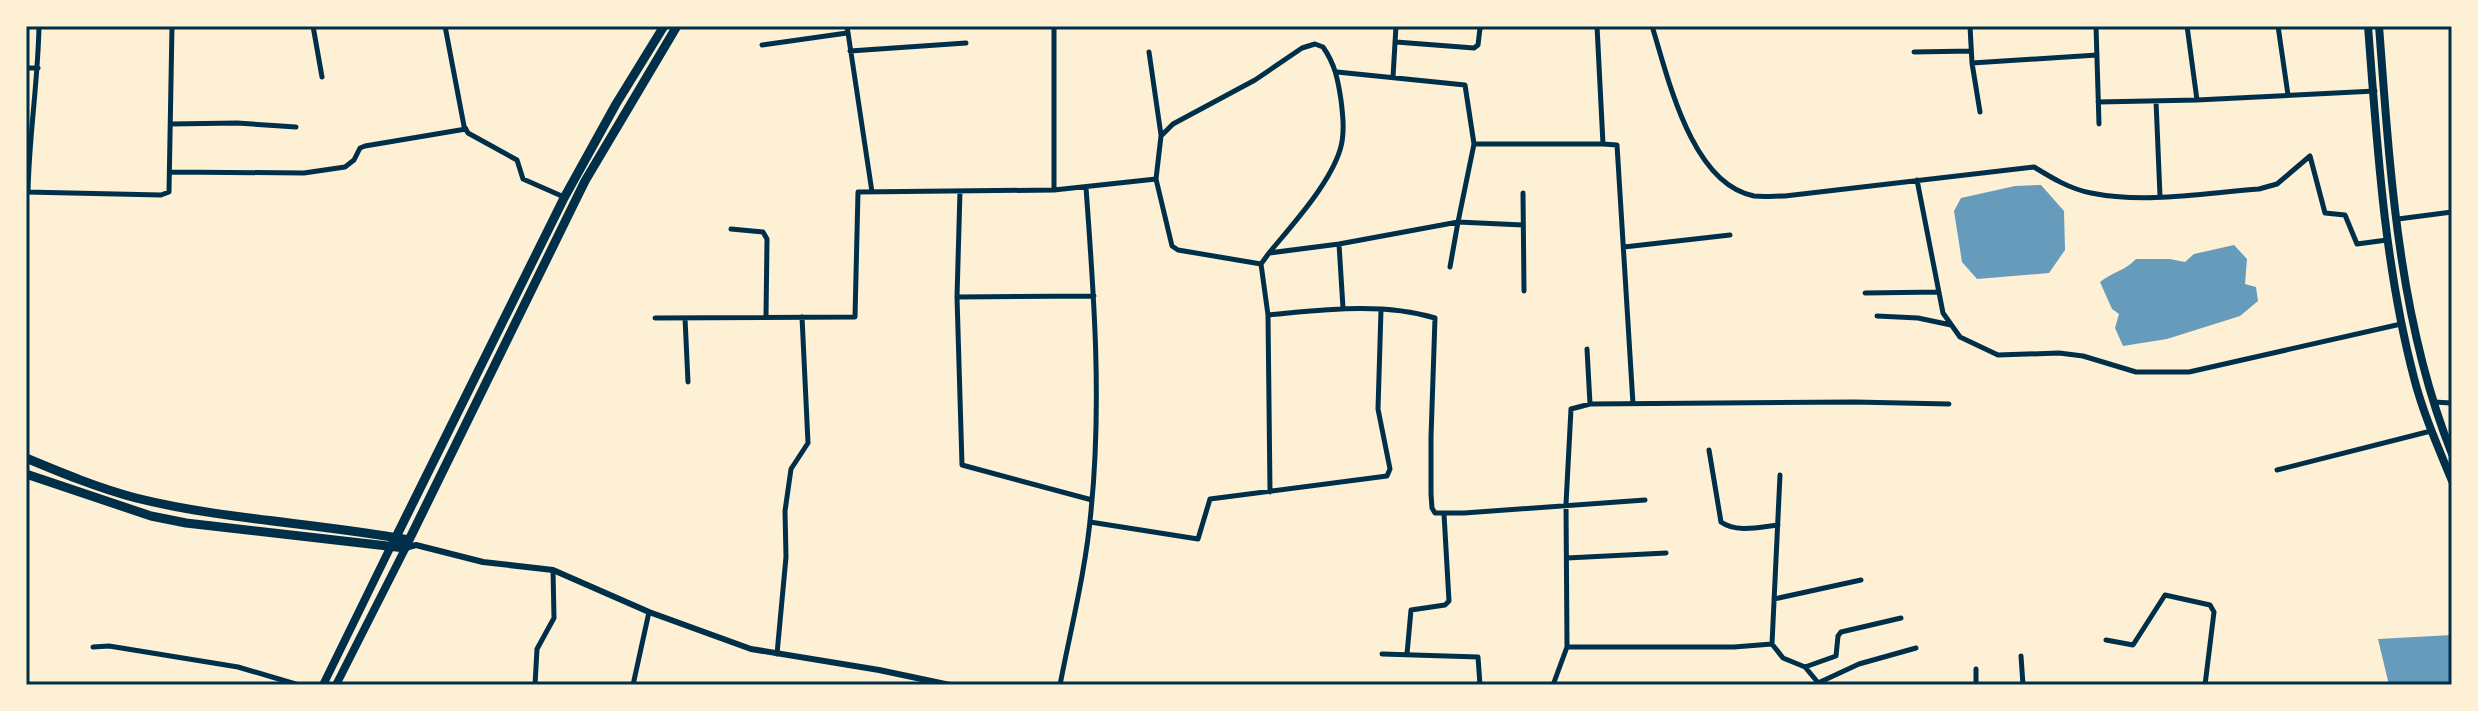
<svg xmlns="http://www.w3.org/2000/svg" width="2478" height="711" viewBox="0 0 2478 711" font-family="'Roboto Condensed',sans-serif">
  <rect width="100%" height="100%" fill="#fdf0d5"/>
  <path fill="#669bbc" d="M2041,185L2064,211L2065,250L2049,273L1977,279L1962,262L1954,211L1961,198L2015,186Z
    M2234,245L2247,259L2245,284L2256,287L2258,301L2240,316L2167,339L2123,346L2115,328L2119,314L2112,309L2100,282C2112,272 2125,271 2136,259H2170L2185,262L2194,254Z
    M2452,635V685H2389L2378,639Z"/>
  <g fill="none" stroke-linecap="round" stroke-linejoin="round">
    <path stroke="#003049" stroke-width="5" d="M313,26L322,77
      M445,26L464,126L468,133L517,160L523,179L564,197
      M847,26L872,192
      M1486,26H1508
      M1652,26C1668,77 1691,184 1754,196C1764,197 1775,196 1785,196L2034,167C2052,178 2070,189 2091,193C2145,204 2205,193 2259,189L2277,184L2310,156L2325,213L2345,215L2357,244L2387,240
      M1970,26L1972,63L1980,112
      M2096,26L2099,124
      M2187,26L2197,100L2375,91
      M2278,26L2288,95
      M1396,42L1474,48L1478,45L1480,28L1485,26
      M762,45L847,33
      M850,51L966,43
      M1149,52L1161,135
      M1914,52L1971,51
      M1972,63L2097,55
      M26,68H38
      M1337,72L1465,85L1474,144
      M1393,77L1396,26
      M2156,101L2160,196
      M2098,102L2197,100
      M171,124L237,123L296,127
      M1603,144L1617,145L1633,404
      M171,172L304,173L345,167L354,160L360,148L365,146L466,129
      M1156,179L1161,136L1173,124L1255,80L1302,48L1315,44L1323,47C1335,64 1338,80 1341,100C1343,116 1345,134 1340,150C1329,185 1292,225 1269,253
      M1917,180L1943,313L1960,337L1998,355L2059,353L2083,356L2136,372H2189L2401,324
      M1054,190V26
      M960,191L957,297L962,465L1092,500
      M26,192L161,195L169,192L172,26
      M28,192C29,136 38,82 39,26
      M1523,193L1524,291
      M2398,219L2452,212
      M731,229L763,232L767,239L766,317
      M1339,244L1343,308
      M1624,247L1730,235
      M1261,264L1268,315L1270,492
      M1450,267L1458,222L1523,225
      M1865,293L1939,292
      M957,297L1094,296
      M1268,315C1322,310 1382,302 1435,318L1431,437V494L1432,508L1435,513H1464L1645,500
      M1877,316L1918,318L1951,325
      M655,318L855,317L858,192L1054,190L1156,179L1172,246L1178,250L1261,264L1269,253L1339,244L1458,222L1474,144H1603L1597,26
      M685,318L688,382
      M1587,349L1590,404
      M2433,402L2452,403
      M1709,450L1721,522C1736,533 1760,527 1778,525
      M2277,470L2431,431
      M1090,522L1198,539L1210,499L1387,476L1390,469L1378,409L1381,310
      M1567,558L1666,553
      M1774,599L1861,580
      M2106,640L2133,645L2165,595L2210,605L2214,612L2205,685
      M1772,644L1780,475
      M93,647L109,646L238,667L299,685
      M1567,647H1734L1772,644L1783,658L1805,667L1820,685
      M777,654L786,557L785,511L791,469L808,443L802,317
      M1382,654L1478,657L1480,685
      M1407,654L1411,610L1445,605L1449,601L1444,514
      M2021,656L2023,685
      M1805,667L1836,656L1838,636L1841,632L1901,618
      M1818,683L1859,664L1916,648
      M535,685L537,649L554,618L553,570
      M633,685L649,612
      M1060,685C1071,628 1086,569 1091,511C1102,403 1094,295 1086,188
      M1553,685L1567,647L1566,504L1571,409L1590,404L1854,402L1949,404
      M1976,685V669"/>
    <path stroke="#003049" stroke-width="6" d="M405,548L416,545L483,562L553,570L649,612L751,649L879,670L950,685"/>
    <path stroke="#003049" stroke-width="8" d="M2368,26C2377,143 2384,264 2414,378C2423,413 2438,447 2452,481
      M2379,26C2390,170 2398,319 2452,454
      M323,685L393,542
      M336,685L408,543"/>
    <path stroke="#003049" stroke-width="9" d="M26,458C62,473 98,488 136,498C225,520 318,523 409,540L585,181L677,26
      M26,474L151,516L186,523L405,548
      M396,537L564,198L616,104L664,26"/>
  </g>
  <rect width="2478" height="711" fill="none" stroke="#fdf0d5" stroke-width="56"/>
  <rect x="28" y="28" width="2422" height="655" fill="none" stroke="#003049" stroke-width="3"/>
</svg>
